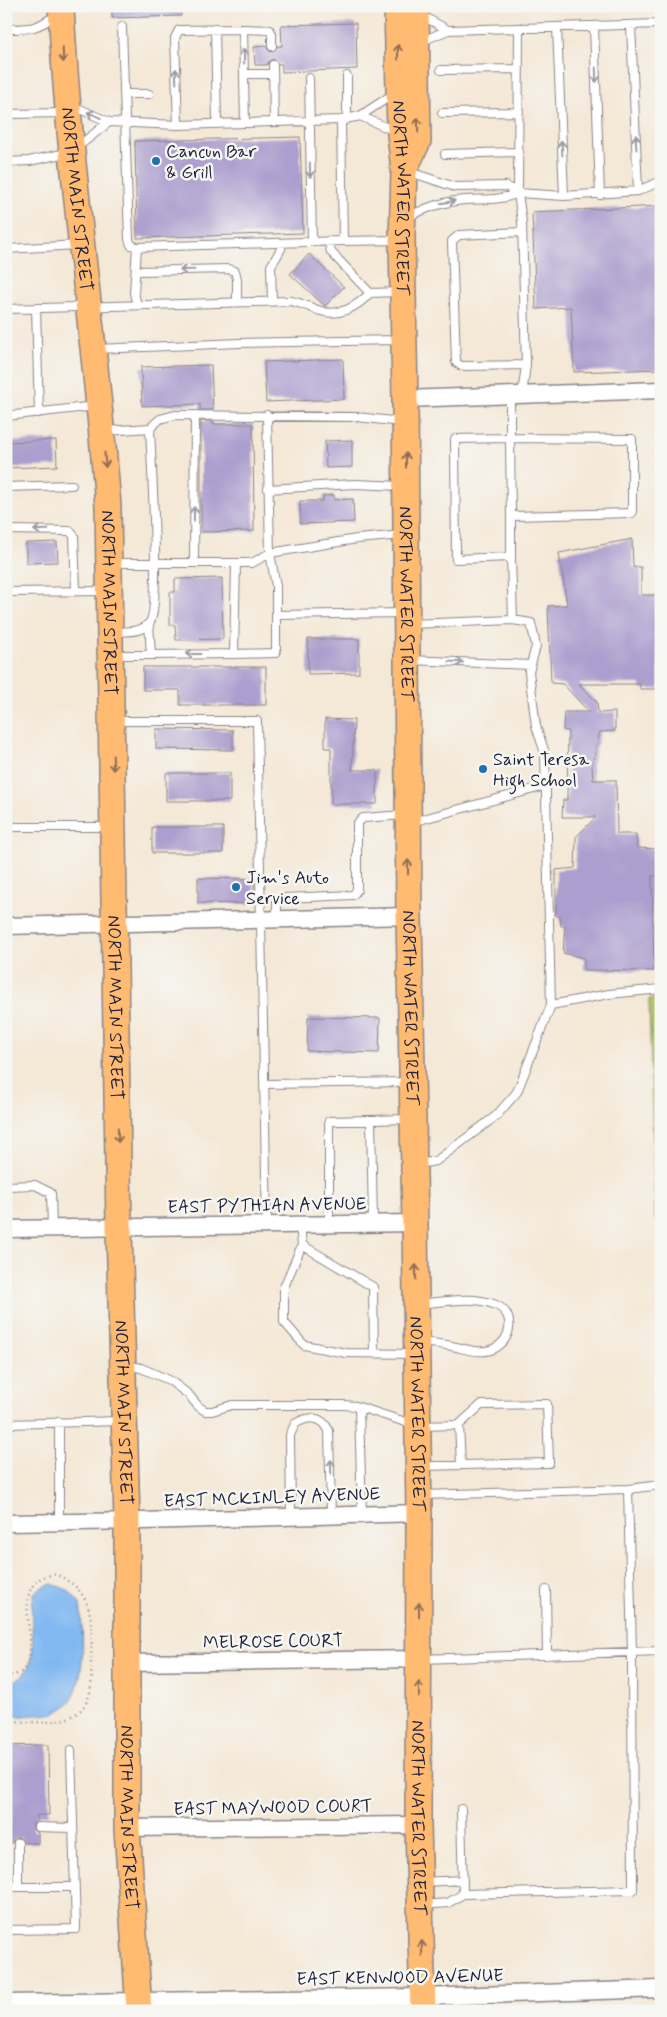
<svg xmlns="http://www.w3.org/2000/svg" width="667" height="2017" viewBox="0 0 667 2017" font-family="Mynerve,sans-serif">
  <rect width="100%" height="100%" fill="#f6f6f2"/>
  <filter id="ink" filterUnits="userSpaceOnUse"><feTurbulence type="fractalNoise" baseFrequency=".02" numOctaves="2"/><feDisplacementMap in="SourceGraphic" scale="10" xChannelSelector="R" yChannelSelector="G"/><feConvolveMatrix kernelMatrix="1 2 1 2 8 2 1 2 1" color-interpolation-filters="sRGB"/></filter>
  <filter id="wash" filterUnits="userSpaceOnUse"><feTurbulence type="fractalNoise" baseFrequency=".0096" numOctaves="4" result="noise"/><feDisplacementMap in="SourceGraphic" scale="20" xChannelSelector="R" yChannelSelector="G"/><feGaussianBlur stdDeviation="1.12" result="paint"/><feColorMatrix in="noise" values="0 0 0 0 0 0 0 0 0 0 0 0 0 0 0 0 0 1.4 0 .05"/><feComposite in="paint" operator="in"/></filter>
  <g filter="url(#wash)">
    <rect width="100%" height="100%" fill="#f4e8d6"/>
    <path fill="#b0c367" stroke="#697251" d="M661,998V1220H655L649,999Z"/>
    <path fill="#81b8f1" stroke="#526d96" d="M52,1584L68,1590L80,1604C83,1631 89,1697 59,1711C51,1715 41,1715 33,1715C24,1716 15,1717 6,1715V1685C47,1671 27,1632 33,1600C34,1596 34,1592 37,1590C41,1587 47,1585 52,1584Z"/>
    <g id="blocks">
      <path fill="#ac9ece" d="M112,6H181V16L112,18Z
        M356,23L357,69L282,72V64H279L273,59L270,60L267,65H255L254,47L266,46L269,51L272,52L278,46H282L281,25Z
        M300,137L303,233L137,238L135,141Z
        M661,206V369L574,372L571,307L536,309L532,212Z
        M309,254L344,287L325,306L290,274Z
        M343,359L344,399L266,402L264,362Z
        M211,365L213,410H200V404L142,406L141,367Z
        M201,421H213V424H253L254,531L201,532Z
        M56,440L57,466L9,468L8,442Z
        M352,440V467L326,468L325,441Z
        M334,495V500L353,499L354,522L300,524V501H323V496Z
        M632,539L633,567H641V595H658L659,689H640V684H579L597,702L598,713L615,712V731L600,732L592,765L593,780H616L617,834H636L637,848L661,849V876H652L654,971L584,970V958L563,953L565,926H561L560,916H556V870L575,868L576,837L596,817H562L563,800H567L568,731L563,730L564,712H589L563,684L551,683L548,606L567,605L559,553Z
        M57,542L58,562L26,563V543Z
        M222,578L223,639L176,640L175,625H170V592H175V579Z
        M308,639H359V673L308,674Z
        M143,667H266V705H180V690H143Z
        M325,719L354,720L352,770H377V804H331V748H325Z
        M156,729L233,730V750L156,749Z
        M166,773H230V801H166Z
        M152,827H223V853H152Z
        M198,878L254,879V904L198,903Z
        M308,1017L380,1018L379,1053L307,1051Z
        M43,1745H48L49,1815H37V1822L33,1824V1830L38,1833V1843H24L21,1838L18,1837L13,1840L12,1843H6V1746Z"/>
    </g>
  </g>
  <g filter="url(#ink)">
    <use href="#blocks" fill-opacity="0" stroke="#8b8588" stroke-width="1"/>
    <g fill="none" stroke-linecap="round" stroke-linejoin="round">
      <g stroke="#8b8588" stroke-width="10">
        <path id="service" d="M421,15L448,30
          M631,25L638,191
          M594,26L600,195
          M122,27L129,239L131,245L137,247L343,241
          M557,27L564,196
          M6,29C32,29 36,29 58,14
          M215,29L217,123
          M243,29L270,30L272,34V46
          M519,29L518,193L522,222L526,365L522,395
          M420,42L448,30L661,24
          M273,65L274,122
          M441,70L519,69
          M244,74H273
          M347,76V120
          M309,78L312,242
          M395,93L360,116L397,132
          M124,94H149
          M442,113L519,112
          M6,114L66,113
          M341,120L343,241L400,240
          M109,122L178,125L341,120L360,116
          M178,125L175,38L179,30L243,29L245,123
          M445,154L519,152
          M6,162L29,161L71,152L109,122L73,106
          M407,171L455,187L506,186L518,193L564,196L638,191L661,181
          M407,217C423,210 438,203 456,201C477,198 498,202 518,193
          M522,232L459,235L452,241L456,362L461,366L526,365
          M328,241L331,252L370,293
          M137,247L134,293L137,305
          M6,249L79,245
          M137,271L228,269L235,271L237,279V302
          M272,301L271,266L281,249V243
          M36,308L39,413
          M6,309L291,301C302,303 311,308 321,311C340,317 358,306 370,293L399,292
          M96,349L240,343L399,340
          M510,396V438L632,439V513L511,516V557L456,559L455,439L510,438L511,516
          M6,416L96,406
          M105,431L150,428L160,419L175,415L357,417L401,422
          M6,487L72,485
          M268,489L355,484L401,486
          M6,530L70,531L74,536L76,591
          M112,563H252L270,553L357,539L404,535
          M194,563L195,415
          M236,563L234,654L276,653V586L270,553L267,415
          M6,592L107,591
          M276,615L404,613
          M410,624L513,620
          M114,632C126,631 143,633 150,622C161,606 151,458 150,428
          M114,655H151L149,624
          M151,655L234,654
          M409,660L531,665
          M114,721H257L267,1225
          M412,822L545,786
          M6,827H109
          M277,920V901L285,898L353,895L357,890V824L363,818L404,815
          M551,1005L609,994L661,989
          M265,1084L410,1082
          M371,1120L373,1223
          M418,1164L436,1161L496,1116L517,1092L551,1005L545,753L536,726L529,672L536,646L531,623L513,620L511,557
          M6,1186L35,1185L51,1193L52,1228
          M329,1224V1121L411,1119
          M300,1225L302,1245L284,1287V1322L304,1345L346,1353L415,1354
          M302,1245L373,1287L374,1353
          M419,1304C443,1302 473,1295 496,1305C519,1315 510,1348 486,1351C474,1353 463,1348 452,1346C442,1344 431,1343 421,1342
          M127,1365L141,1368L169,1380L188,1394L198,1406L205,1411H212L232,1405H343L356,1406L418,1426L459,1425L481,1405L547,1404L549,1463L421,1466
          M359,1408L362,1515
          M59,1422V1522
          M6,1424L122,1421
          M459,1425L461,1465
          M628,1489L661,1485
          M421,1495L628,1489L632,1652L633,1890L463,1894L448,1903L423,1905
          M291,1516L290,1435L295,1424C308,1416 322,1415 329,1431L331,1515
          M546,1590L547,1655
          M421,1659L661,1651
          M461,1809L463,1894
          M38,1827L73,1828
          M422,1882L463,1880
          M6,1887H18V1843
          M18,1887H74
          M6,1930L76,1929L71,1750"/>
      </g>
      <g stroke="#8b8588" stroke-width="19">
        <path id="minor" d="M405,399L661,390
          M6,926L409,916
          M6,1229L415,1223
          M6,1523L143,1521L419,1513
          M128,1663L419,1659
          M127,1828L418,1825
          M6,2003L423,1997L661,1989"/>
      </g>
      <g stroke="#8b8588" stroke-width="28">
        <g id="primary">
          <path id="s1" d="M61,6C69,174 96,340 108,507L119,1228L127,1521V1828L139,2011"/>
          <path id="s2" d="M397,6L400,134L404,170L402,240L405,399L409,916L415,1223L419,1513L418,1825L423,2011"/>
          <path d="M404,170L418,141L416,6"/>
        </g>
      </g>
      <path stroke="#8b8588" stroke-width="2.5" stroke-dasharray="1 4" stroke-linecap="butt" d="M6,1676C11,1675 17,1675 21,1672C47,1653 4,1583 51,1575C57,1574 63,1577 68,1581C96,1598 92,1633 91,1661C91,1672 93,1684 89,1695C87,1703 82,1711 74,1715C55,1726 27,1721 6,1721"/>
      <use href="#service" stroke="#fff" stroke-width="8"/>
      <use href="#minor" stroke="#fff" stroke-width="16"/>
      <use href="#primary" stroke="#ffbb71" stroke-width="25"/>
    </g>
    <defs><path id="oneway-shaft" d="M-6 0H5M1.5-3L5.5 0L1.5 3" fill="none" stroke-width="1.6" stroke-linecap="round" stroke-linejoin="round" transform="scale(1.25)"/></defs>
    <g stroke="#906e56">
      <use href="#oneway-shaft" transform="translate(398 52) rotate(-91)"/>
      <use href="#oneway-shaft" transform="translate(63 55) rotate(87)"/>
      <use href="#oneway-shaft" transform="translate(418 125) rotate(-91)"/>
      <use href="#oneway-shaft" transform="translate(105 460) rotate(86)"/>
      <use href="#oneway-shaft" transform="translate(406 460) rotate(-90)"/>
      <use href="#oneway-shaft" transform="translate(113 763) rotate(89)"/>
      <use href="#oneway-shaft" transform="translate(408 867) rotate(-90)"/>
      <use href="#oneway-shaft" transform="translate(118 1135) rotate(89)"/>
      <use href="#oneway-shaft" transform="translate(416 1272) rotate(-91)"/>
      <use href="#oneway-shaft" transform="translate(419 1610) rotate(-90)"/>
      <use href="#oneway-shaft" transform="translate(419 1689) rotate(-90)"/>
      <use href="#oneway-shaft" transform="translate(422 1948) rotate(-91)"/>
    </g>
    <g stroke="#9c9ca7">
      <use href="#oneway-shaft" transform="translate(244 56) rotate(-91)"/>
      <use href="#oneway-shaft" transform="translate(596 75) rotate(88)"/>
      <use href="#oneway-shaft" transform="translate(176 76) rotate(-92)"/>
      <use href="#oneway-shaft" transform="translate(94 115) rotate(-156)"/>
      <use href="#oneway-shaft" transform="translate(636 142) rotate(-93)"/>
      <use href="#oneway-shaft" transform="translate(562 148) rotate(-93)"/>
      <use href="#oneway-shaft" transform="translate(310 170) rotate(89)"/>
      <use href="#oneway-shaft" transform="translate(448 202) rotate(-9)"/>
      <use href="#oneway-shaft" transform="translate(187 270) rotate(179)"/>
      <use href="#oneway-shaft" transform="translate(194 514) rotate(-90)"/>
      <use href="#oneway-shaft" transform="translate(41 530) rotate(179)"/>
      <use href="#oneway-shaft" transform="translate(193 654) rotate(180)"/>
      <use href="#oneway-shaft" transform="translate(456 662) rotate(3)"/>
      <use href="#oneway-shaft" transform="translate(331 1467) rotate(-91)"/>
    </g>
  </g>
  <g fill="#1f6fb2" stroke="#f6f6f2" stroke-width="2">
    <circle cx="156" cy="161" r="5"/>
    <circle cx="483" cy="769" r="5"/>
    <circle cx="236" cy="887" r="5"/>
  </g>
  <g text-anchor="middle" stroke-width="5" stroke-linejoin="round" paint-order="stroke">
    <g font-size="18" fill="#22223b" stroke="#f6f6f2" text-anchor="start">
      <text x="166" y="157">Cancun Bar<tspan x="166" dy="21">&amp; Grill</tspan></text>
      <text x="493" y="765">Saint Teresa<tspan x="493" dy="21">High School</tspan></text>
      <text x="246" y="883">Jim's Auto<tspan x="246" dy="21">Service</tspan></text>
    </g>
    <g font-size="18" fill="#22223b" stroke="#f6f6f2">
      <text dy="6" stroke="none"><textPath href="#s1" startOffset="194">NORTH MAIN STREET</textPath></text>
      <text dy="6" stroke="none"><textPath href="#s2" startOffset="192">NORTH WATER STREET</textPath></text>
      <text dy="6" stroke="none"><textPath href="#s1" startOffset="599">NORTH MAIN STREET</textPath></text>
      <text dy="6" stroke="none"><textPath href="#s2" startOffset="598">NORTH WATER STREET</textPath></text>
      <text dy="6" stroke="none"><textPath href="#s1" startOffset="1004">NORTH MAIN STREET</textPath></text>
      <text dy="6" stroke="none"><textPath href="#s2" startOffset="1002">NORTH WATER STREET</textPath></text>
      <text transform="translate(267 1205) rotate(-1)" y="6">EAST PYTHIAN AVENUE</text>
      <text dy="6" stroke="none"><textPath href="#s1" startOffset="1409">NORTH MAIN STREET</textPath></text>
      <text dy="6" stroke="none"><textPath href="#s2" startOffset="1408">NORTH WATER STREET</textPath></text>
      <text transform="translate(272 1497) rotate(-2)" y="6">EAST MCKINLEY AVENUE</text>
      <text transform="translate(273 1641) rotate(-1)" y="6">MELROSE COURT</text>
      <text transform="translate(273 1807) rotate(-1)" y="6">EAST MAYWOOD COURT</text>
      <text dy="6" stroke="none"><textPath href="#s1" startOffset="1814">NORTH MAIN STREET</textPath></text>
      <text dy="6" stroke="none"><textPath href="#s2" startOffset="1812">NORTH WATER STREET</textPath></text>
      <text transform="translate(400 1977) rotate(-1)" y="6">EAST KENWOOD AVENUE</text>
    </g>
  </g>
  <rect width="667" height="2017" fill="none" stroke="#f6f6f2" stroke-width="25"/>
</svg>
